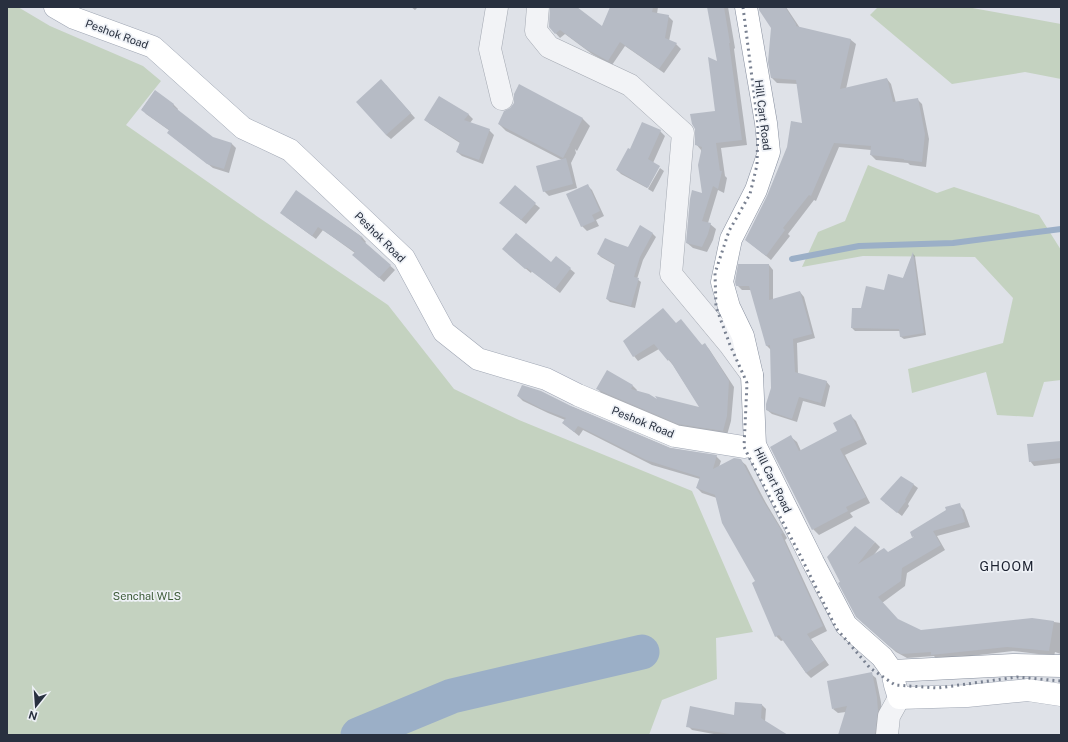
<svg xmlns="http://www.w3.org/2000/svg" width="1068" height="742" viewBox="0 0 1068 742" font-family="'Public Sans',sans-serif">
  <rect width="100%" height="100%" fill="#dfe2e8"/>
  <path fill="#c4d2c0" d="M7,7H18L50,26L143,66L161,81L126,125L258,217L388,305L454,389L519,420L692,491L753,632L716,638L717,679L662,700L649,735H392L459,707L643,659L655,648L641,643L449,690L343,735H7Z
    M878,7H967L1061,24V79L1025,72L952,84L870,15Z
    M868,165L937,193L954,187L1039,215L1061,250V380L1044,382L1033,417L997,415L986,372L912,393L908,369L1003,343L1013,298L975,257L863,256L802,267L818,232L845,221Z"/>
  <path fill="#0003" d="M411,7H418L415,10Z
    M551,7H576L602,27L611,7H658L657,14L668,16L673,21L669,41L676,44L681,49L664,73L625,46L612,65L592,54L565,34L560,38L550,27Z
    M708,7H728L735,48L734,49L747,145L721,148L725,176L727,178L724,193L718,190L708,223L710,224L716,229L713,240L707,252L693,248L687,243L703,194L701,150L696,144L716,111L718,63Z
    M759,7H786L800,28L851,40L856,44L846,89L887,79L891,84L896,103L917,99L922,104L929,139L926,167L910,165L908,163L876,160L871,155V150L839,147L816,201L814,200L788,234L790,236L771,260L746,240L803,124L798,84L777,83L772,78V27Z
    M386,85L415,118L391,139L386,135Z
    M519,86L583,119L590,126L577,151L575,149L576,153L571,163L577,188L549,196L544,191L562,160L506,131L499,124L515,103Z
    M155,91L174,105L178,109L177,111L213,138L232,144L236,148L229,173L213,168L173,137L170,131L146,114L142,109Z
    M468,114L473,119L470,123L489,130L494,135L483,164L462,156L457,152L460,143L430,124L425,120Z
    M660,131L665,136L653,163L658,167L647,188L621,174L617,170L630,151Z
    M660,168L664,171L653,192L648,189Z
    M587,185L592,190L604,216L596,220L599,226L587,231L582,226Z
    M297,192L362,237L366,242L365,243L395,270L384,282L358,259L355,253L323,230L316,239L286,217Z
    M535,204L540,208L526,224L505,207Z
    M640,227L653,234L656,237L643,260L637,279L641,282L635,308L610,302L607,299L615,265L601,257L598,254L628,248Z
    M508,254L551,264L556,257L575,273L560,293L532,271L531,273Z
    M913,254L915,256L926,335L904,339L901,337L900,331H855L852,328L885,291L903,279Z
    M769,265L773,270V300L800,292L804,297L815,338L797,343L798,374L826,381L830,386L825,407L803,401L797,422L772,414L767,410L772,388L771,350L767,346L751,290H742L737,285Z
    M676,324L703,346L705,345L709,349L734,387L731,421L727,435L684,428L602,394L598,389L633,386L637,390L636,392L660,401L701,409L673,365L659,349L638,361L634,356Z
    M518,396L573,407L670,448L716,456L721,461L719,467L740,460L746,465L766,503L787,538L785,540L827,631L811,639L829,665L811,678L806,673L784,640L781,641L776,636L757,582L717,498L702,493L697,488L700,479L652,465L583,430L579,436L563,423L565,420L548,413L523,401Z
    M850,415L856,421L867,444L845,455L870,503L850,513L853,517L819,535L813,529L791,437L797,442L801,451L839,431Z
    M1061,442V463L1034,466L1030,461Z
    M901,477L914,485L918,488L908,504L909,506L902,516L885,503Z
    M959,505L964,510L970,527L937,536L945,550L907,573L905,586L882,603L898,621L921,631L1033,619L1061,623V654L1055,652L1054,656L1013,651L937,660L934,656L907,658L896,652L862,622L839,583L875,542L880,547L873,556L888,553L914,537L913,536Z
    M871,674L876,678L881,702L882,716L879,735H839L846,712L838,713L833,709Z
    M762,705L766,709L765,722L786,735H719L692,730L688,726L735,716Z"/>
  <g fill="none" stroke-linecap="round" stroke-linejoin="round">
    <path stroke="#9bafc7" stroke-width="6" d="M792,259L859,246L953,243L1061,229"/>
    <path stroke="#9bafc7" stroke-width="35" d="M358,735L452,696L642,652"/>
  </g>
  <path fill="#b6bbc5" d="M550,7H577L602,26L610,7H653L652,12L669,15L665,38L677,43L659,69L620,42L608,61L586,49L560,30L555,34L549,27Z
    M707,7H724L730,43H729L742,140L716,143L720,171H722L718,189L713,186L702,221L711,223L708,234L702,247L686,243L690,199L692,190L702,193L698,165L702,147L695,145V129L692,124L690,114L715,111L708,57L717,61Z
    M759,7H785L796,24V26L851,39L840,89L887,78L893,102L918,98L925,134L922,162L904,160V159L870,155L871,146L834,143L811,196L809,195L783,228L785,230L766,256L745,240L767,196L787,147L791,121L802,123L796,80L771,78L768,62L771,28L759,10Z
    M381,79L411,113L386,135L356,102Z
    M519,84L583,118L570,144H569L570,145L563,158L498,124L504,111L510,108L514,103V94Z
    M155,90L174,104L173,106L213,137L232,143L224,169L207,164L167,133L169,130L141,110Z
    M439,96L469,114L464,120L490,129L479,160L456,152L460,142L424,120Z
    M642,122L661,130L648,159L660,166L648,188L616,170L628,148L630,149Z
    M566,158L573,184L543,192L536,166Z
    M588,184L600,211L592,215L595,221L581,227L566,194Z
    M515,185L536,203L521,220L499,203Z
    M296,190L362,237L361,239L391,265L379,278L352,255L355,252L318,227L312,236L280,213Z
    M640,225L653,233L640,257L634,277L639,278L631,306L606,299L615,264L597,254L605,238L614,242L628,247Z
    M516,233L551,262L556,256L571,268L555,289L527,268L525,269L502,249Z
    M913,252L924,333L900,337L899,329L851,328L852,308H861L866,286L884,290L888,274L903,278Z
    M738,264H769V300L800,291L812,334L793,339L795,372L827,381L821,403L799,397L792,419L766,410V404L771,388L770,345L766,346L749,286H736L735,282Z
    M663,308L676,323L681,319L702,345L705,343L729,381L727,416L723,431L678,424L596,389L607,370L633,385L631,389L649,394L657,399L655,396L699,407L669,359L668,361L654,344L633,357L623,341Z
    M522,385L541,391L573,407L670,448L717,455L713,469L734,458L741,459L761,497L783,533L781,534L823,626L807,634L825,660L806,673L779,635L775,637L752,583L755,581L722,523L715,495L696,488L700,477L646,460L578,426L574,432L562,423L566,418L542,409L517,396Z
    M851,414L862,439L840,449L866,497L846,507L848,511L812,530L770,447L791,435L799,451L837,431L833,423Z
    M1061,441V458L1029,462L1027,444Z
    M901,476L914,484L905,500L906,501L897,513L880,499Z
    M960,503L965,522L933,531L941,545L902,568L901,581L878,597L898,619L921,630L1032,618L1054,621L1049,651L1007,647L931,655V652L901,654L890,647L856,617L838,583L840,582L827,557L855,526L875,542L858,564L884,548L888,552L915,536L912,537L910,532L946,510L945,507Z
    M872,672L877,697L878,711L875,735H838L847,706L832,709L827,681Z
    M735,702L762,704L761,718L788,735H736L686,727L690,706L734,715Z"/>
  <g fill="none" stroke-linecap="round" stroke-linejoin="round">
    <g stroke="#a4a9b2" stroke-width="23">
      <path id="minor" d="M497,7L490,49L502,99
        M538,7L536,31L549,47L630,85L683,133L671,274L730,345L752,375
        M887,735L889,716L899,698"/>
    </g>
    <g stroke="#9fa6b3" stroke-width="23">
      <path id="major" d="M55,7L74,18L153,47L243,128L290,150L404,258L444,332L478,359L546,379L578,395L675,436L744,447L755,445
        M892,671L895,685L899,698L967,696L1028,690L1061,695"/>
    </g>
    <g stroke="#878f9e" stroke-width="23">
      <path id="highway" d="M746,7L766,123L769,152L756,190L731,239L722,282L729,307L743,336L752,375L755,445L813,562L846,625L882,657L892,671L1013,665L1061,666"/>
    </g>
    <use href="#minor" stroke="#f2f3f6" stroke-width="22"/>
    <use href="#major" stroke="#fff" stroke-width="22"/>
    <use href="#highway" stroke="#fff" stroke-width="22"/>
    <path stroke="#798191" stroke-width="3" stroke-dasharray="2 4" stroke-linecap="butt" d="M743,7L758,125L757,165L750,194L729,231L715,273L716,307L730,345L747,383L744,447L751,461L800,555L836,628L870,668L895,685L938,688L1017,677L1061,681"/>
  </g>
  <g text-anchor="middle" stroke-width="3.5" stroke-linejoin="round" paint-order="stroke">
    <g font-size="11" fill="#28303f" stroke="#eef1f6">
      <text transform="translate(117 34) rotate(20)" y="4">Peshok Road</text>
      <text transform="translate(763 115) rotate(83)" y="4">Hill Cart Road</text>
      <text transform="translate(380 237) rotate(45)" y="4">Peshok Road</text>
      <text transform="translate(643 422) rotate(22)" y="4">Peshok Road</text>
      <text transform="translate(773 480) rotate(64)" y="4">Hill Cart Road</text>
    </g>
    <g font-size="11" fill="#3b5a36" stroke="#eef1f6">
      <text x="147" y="600">Senchal WLS</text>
    </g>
    <g font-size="13" letter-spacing="1" fill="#1b212f" stroke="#eef1f6">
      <text x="1007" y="571">GHOOM</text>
    </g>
  </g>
  <rect width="1068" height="742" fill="none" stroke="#28303f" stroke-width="16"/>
  <g transform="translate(36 706) rotate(197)" stroke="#eef1f6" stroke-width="3" paint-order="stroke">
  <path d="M0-3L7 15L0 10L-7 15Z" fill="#28303f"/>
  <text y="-6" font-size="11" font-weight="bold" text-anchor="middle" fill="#28303f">N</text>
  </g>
</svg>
